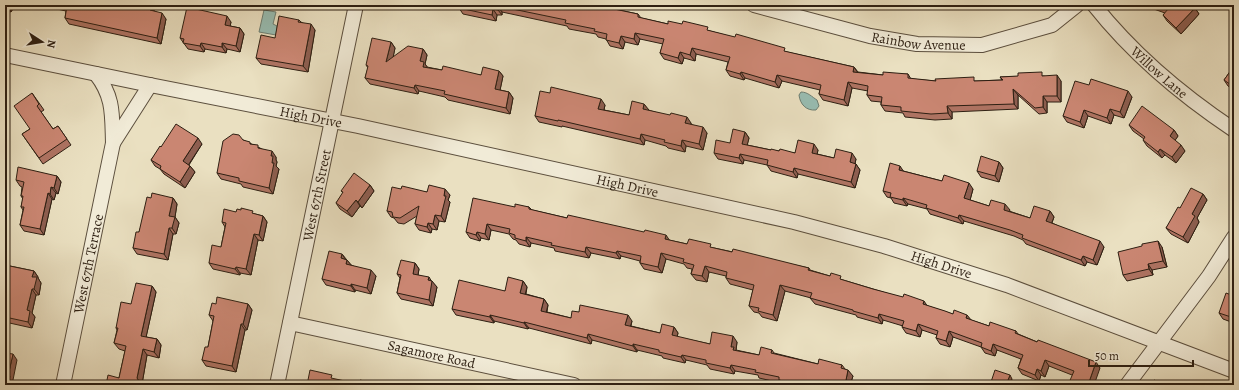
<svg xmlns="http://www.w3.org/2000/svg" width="1239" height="390" viewBox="0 0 1239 390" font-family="Alegreya,serif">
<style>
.water{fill:#98bdb2;stroke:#6d7e72}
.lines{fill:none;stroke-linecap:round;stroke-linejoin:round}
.street-casing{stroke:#5c4f3e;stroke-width:16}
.street{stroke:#f1ebd7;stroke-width:14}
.wall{fill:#ae7362;stroke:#2d1f12}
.shaded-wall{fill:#8d5e50;stroke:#2d1f12}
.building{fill:#ca8672;stroke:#2d1f12}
.labels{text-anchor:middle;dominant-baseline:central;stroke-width:4;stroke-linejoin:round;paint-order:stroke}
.street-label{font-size:14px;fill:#2d1f12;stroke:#f1ebd7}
</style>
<rect width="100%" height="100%" fill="#eae0c1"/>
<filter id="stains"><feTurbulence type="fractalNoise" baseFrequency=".005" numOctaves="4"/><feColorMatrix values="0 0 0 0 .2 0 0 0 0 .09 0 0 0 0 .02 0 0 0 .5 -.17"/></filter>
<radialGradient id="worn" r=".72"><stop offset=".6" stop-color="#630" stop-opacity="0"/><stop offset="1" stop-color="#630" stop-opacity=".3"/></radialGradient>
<path class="water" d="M264 10 276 12 273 24 277 26 276 35 259 32Z
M801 92C808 92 812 97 817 100L819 106 816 110C806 111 800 104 799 95Z"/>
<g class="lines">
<g class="street-casing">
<g id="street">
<path id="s1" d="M754 5 870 36 917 44 982 45 1052 25 1077 5"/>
<path id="s2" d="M1094 5C1132 53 1183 96 1234 130"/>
<path id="s3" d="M5 55 150 85 358 126 794 222 884 246 1007 285 1234 371"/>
<path d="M113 143 150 85"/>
<path id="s4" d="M290 323 574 385"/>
<path id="s5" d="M63 385 113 143C112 115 114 97 96 74"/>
<path id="s6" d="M277 385 356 5"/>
<path d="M1127 385 1209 276 1234 237"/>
</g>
</g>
<use href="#street" class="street"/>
</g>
<path class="wall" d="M5 5H15L11 12 5 10Z
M39 5H145L166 19 161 44 69 24 65 18 66 11Z
M459 5H595L638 14 641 18 668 24 710 31 787 52 854 67 858 72 883 75 908 74 911 79 936 81H977L1002 80 1000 77 1044 76 1061 81V102H1047V113L1039 114 1018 95V109L952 112V119L935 120 905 117 903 113 885 111 881 105V102L871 101 867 95 868 91 852 88 848 106 823 100 819 94 820 90 782 81 779 88 745 78 744 80 730 76 726 70 728 62 696 54 695 61 684 58 682 64 664 59 660 53 663 44 640 39 638 45 625 42 623 49 610 46 606 39 598 37 596 34 569 29 567 26 502 12V15H497L496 21 463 14 459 8Z
M978 5H1004V9L980 8Z
M1149 5H1191L1195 8 1199 14 1181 34 1167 21 1163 15 1165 13 1151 8Z
M299 20 301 22 315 30 308 72 261 64 256 58 275 38Z
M231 22 230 26 240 28 244 34 240 52 227 49 226 53 205 49 204 52 188 49 180 38Z
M391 42 395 48 393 57 423 49 427 55 425 64 427 67 442 70 481 75 499 71 503 76 500 90 509 92 513 98 510 114 448 100 445 97 419 91 418 94 370 84 365 78 368 68 366 65Z
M1234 66V90L1228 86 1224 80Z
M1089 85 1132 97 1124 118 1114 115 1111 124 1088 116 1084 128 1067 122 1063 116Z
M32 93 44 110 41 112 53 129 58 126 71 145 43 164 22 134 30 129Z
M550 93 605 105 604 110 629 115 644 104 648 110 691 123V124L707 133 703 150 686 146 685 152 668 148 666 146 645 140 644 145 562 126V127L539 122 535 116Z
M5 108 8 112 5 114Z
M1129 125 1174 130 1178 136 1175 140 1185 151 1176 163 1165 155 1162 158 1147 146 1143 140 1144 139 1133 131Z
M745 132 749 138 747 145 771 150 795 153 818 150 817 154 834 158 856 159 855 163 860 170 855 188 798 174 797 178 771 171 767 165 744 160 743 164 718 159 714 153 730 143Z
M243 140 260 148 276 157V160L277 162 276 166 279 169 273 194 243 187 241 184 221 179 217 173Z
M202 144 189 165 195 172 185 188 164 174 160 169 155 166 151 160 161 147Z
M999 162 1003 168 999 182 981 177 977 171Z
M903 171 973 189 970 200 989 206 1010 210 1009 211 1030 218 1050 211 1054 217 1052 223 1104 247 1097 265 1087 262 1085 266 1026 244 1023 240 1014 236 964 221 963 224 930 214 927 209 908 204 907 206 894 203 891 198 887 197 883 191Z
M57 176 61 182 58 194 56 193 54 200 52 199 44 235 24 231 20 225 23 210 21 207 23 199 21 196 22 187 20 186 16 180Z
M370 185 374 191 362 208 360 206 352 217 340 209 336 203 343 193 341 191Z
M401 189 450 195 448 200 450 202 445 222 439 221 437 230 432 229 431 233 419 230 415 224 417 216 404 224 398 223 394 218 391 217 387 211Z
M1203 194 1207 200 1197 218 1199 222 1188 243 1171 234 1166 228 1180 208Z
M151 198H173L177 204 175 217 179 223 176 234H173L168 260 137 254 133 248 139 232Z
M515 207H529L532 210 567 218 687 244 714 248 809 268 810 270 843 280 873 289 928 306 989 326 1016 331 1018 334 1100 368 1072 375 1049 366 1045 377 1041 375 1039 381 1022 374 1018 368 1021 359 997 350 995 356 985 353 981 347 953 337 950 347 940 344 936 338 937 335 922 330 920 337 906 333 902 327 903 326 883 320 882 324 857 317 856 315 815 304 810 298H811L785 291 777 321 762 317 759 313 754 312 749 306 753 290 730 284 726 278V276L709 272 707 282 696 280 691 274 692 269 687 268 684 264 666 259 662 273 644 269 640 263V261L621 256 620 259 591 253 589 258 555 251 554 248 531 243 530 247 519 244 516 240 513 239 509 234 491 230 489 240 481 238 480 241 470 238 466 232Z
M236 212 255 214 263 216 267 222 263 241 258 240 251 275 240 273V275L213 269 209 263 221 247 225 227 222 222Z
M1162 247 1167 267 1152 270 1153 275 1127 281 1123 275Z
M342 254 351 265 376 276 371 294 355 290V292L326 285 322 279Z
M415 263 419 269 418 275 431 281 437 287 433 306 401 299 397 293 400 278 397 274Z
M5 265 34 271 38 277V278L41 283 39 295H36L32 313 35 317 32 328 5 322Z
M523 281 527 287 526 294 544 299 548 305 547 312 571 318 579 312 632 321 631 326 660 333 674 327 678 333 677 337 710 344 737 342 736 350 759 355 772 350 774 353 818 364 842 365 845 369 853 376 850 385H782L781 383 759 378 758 375 735 371 734 374 710 369 707 365 686 360 685 363 663 358 662 356 637 350V352L592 340 591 344 529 328 528 329 494 321V323L456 315 452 309 505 291Z
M152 286 156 292 146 337 157 339 161 345 159 358 147 355 142 384V385H106L119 378 125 351 119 349 114 343 117 330 116 328 131 304Z
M1234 296V323L1223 319 1219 313Z
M216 304H248L252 310 247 330H245L236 372 206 366 202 360 208 347 213 321 209 315Z
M1012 379 1009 385H993L991 382Z"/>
<path class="shaded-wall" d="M8 5H15L11 12 7 6Z
M1001 5H1004V9Z
M151 6 155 12 150 10Z
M498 6 502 12V15L498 10Z
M1195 8 1199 14 1181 34 1176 28Z
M493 9 497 15 496 21 492 15Z
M162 13 166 19 161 44 157 38Z
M227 16 231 22 229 31 225 25Z
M311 24 315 30 308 72 303 66Z
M240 28 244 34 240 52 236 46Z
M635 33 640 39 638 45 634 39Z
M621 36 625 42 623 49 619 43Z
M391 42 395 48 391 68 386 62Z
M201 43 205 49 204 52 200 46Z
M222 43 227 49 226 53 222 47Z
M692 48 696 54 695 61 690 55Z
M423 49 427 55 425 64 428 68 427 73 420 61Z
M680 52 684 58 682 64 678 58Z
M854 67 858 73 853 72Z
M499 71 503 76 499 95 495 89Z
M741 72 745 78 744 80 740 74Z
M777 75 782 81 779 88 775 82Z
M1057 75 1061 81V102L1057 96Z
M848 82 852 88 848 106 844 100Z
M415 85 419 91 418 94 414 88Z
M1013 89 1018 95V109L1014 104Z
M1128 91 1132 97 1124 118 1120 112Z
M509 92 513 98 510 114 506 108Z
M1043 96 1047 102V113L1043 107Z
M601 99 605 105 603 114 598 109Z
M644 104 649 110 647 115 643 109Z
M947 106 952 112V119L948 113Z
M1110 109 1114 115 1111 124 1107 118Z
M1084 110 1088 116 1084 128 1080 122Z
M687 117 691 123 690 129 685 123Z
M703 127 707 133 703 150 699 144Z
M1174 130 1178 136 1174 142 1170 136Z
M745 132 749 138 746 150 742 144Z
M641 134 645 140 644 145 640 139Z
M198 138 202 144 187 167 183 161Z
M682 140 686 146 685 152 681 146Z
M814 144 818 150 816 159 812 153Z
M1181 145 1185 151 1176 163 1172 157Z
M1160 149 1165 155 1162 158 1158 152Z
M272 151 276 157V160L277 162 276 166 279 169 273 194 269 188 272 163 271 156Z
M852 153 856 159 854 168 850 162Z
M740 154 744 160 743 164 739 158Z
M999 162 1003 168 999 182 995 176Z
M856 164 860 170 855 188 851 182Z
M190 166 195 172 185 188 180 182Z
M900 166 904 172 899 170Z
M794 168 798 174 797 178 793 172Z
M57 176 61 182 58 194 54 188Z
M969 183 973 189 969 204 964 198Z
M370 185 374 191 362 208 358 202Z
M51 187 56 193 54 200 50 194Z
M445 189 450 195 448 200 450 202 445 222 441 216 444 196Z
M48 193 52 199 44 235 40 229Z
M1203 194 1207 200 1197 218 1199 222 1188 243 1183 237 1192 214Z
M173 198 177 204 175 217 179 223 176 234 172 228 169 216Z
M903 198 908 204 907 206 903 200Z
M356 200 360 206 352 217 347 211Z
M1005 204 1010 210 1008 215 1004 210Z
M1050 211 1054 217 1050 227 1046 221Z
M435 215 439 221 437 230 433 224Z
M959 215 964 221 963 224 958 218Z
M263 216 267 222 263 241 259 235Z
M428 223 432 229 431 233 427 227Z
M487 224 491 230 489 240 485 234Z
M169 228 173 234 168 260 164 254Z
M477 232 481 238 480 241 476 235Z
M254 234 258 240 251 275 246 269Z
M666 235 670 241 665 239Z
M526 237 531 243 530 247 526 241Z
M1100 241 1104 247 1097 265 1093 260Z
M1158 241 1162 247 1167 267 1163 261Z
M586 247 591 253 589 258 585 252Z
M617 251 621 256 620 259 616 253Z
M661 253 666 259 662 273 658 267Z
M342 254 346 260 341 258Z
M1083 256 1087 262 1085 266 1081 260Z
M347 260 352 266 346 264Z
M415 263 419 269 417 280 413 274Z
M1148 264 1152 270 1153 275 1149 269Z
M705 266 709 272 707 282 702 276Z
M236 267 240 273V275L235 269Z
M371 270 376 276 371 294 367 288Z
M34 271 38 277V278L41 283 39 295 34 289 32 277Z
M429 277 432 282V281L437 287 433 306 429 300 428 280Z
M523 281 527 287 524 299 520 293Z
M351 284 355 290V292L351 286Z
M780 285 785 291 777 321 773 315Z
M152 286 156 292 145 342 141 336Z
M32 289 36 295 32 313 35 317 32 328 28 322 27 310Z
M544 299 548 305 545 317 541 311Z
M924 301 928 307 923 304Z
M248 304 252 310 247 330 243 324Z
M879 314 883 320 882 324 878 318Z
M490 315 494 321V323L490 317Z
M628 315 632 321 629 331 625 325Z
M967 315 972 321 966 318Z
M524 322 529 328 528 329 524 323Z
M241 324 245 330 236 372 232 366Z
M918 324 922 330 920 337 916 331Z
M674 327 678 333 676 341 672 335Z
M949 331 953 337 950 347 946 341Z
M588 334 592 340 591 344 587 338Z
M733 336 737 342 736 350 737 356 731 347Z
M157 339 161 345 159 358 154 352Z
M633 344 637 350V352L633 346Z
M993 344 997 350 995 356 991 351Z
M143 349 147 355 142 384V385H141L137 378Z
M13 354 17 360 13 380 14 382 13 385H8V376Z
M682 355 686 360 685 363 681 357Z
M1045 360 1049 366 1045 377 1041 371Z
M1096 362 1100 368 1094 385H1088Z
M731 365 735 371 734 374 730 368Z
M1037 369 1041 375 1039 381 1035 375Z
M848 370 853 376 850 385H845Z
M1010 375 1012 379 1009 385H1006Z
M793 381 796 385H794L793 383Z"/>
<path class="building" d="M63 5H144L151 6 150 10 162 13 157 38 65 18 67 6Z
M459 5H595L638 14V17L668 24V21L682 24 683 21 708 27 707 30 735 37 736 34 785 48 784 51 854 67 853 72 883 75V72L908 74V78L936 81 935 79 974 77V81L1003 80 1000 77 1018 76V73L1042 72V76L1057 75V96H1043V107L1035 108 1013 89 1014 104 947 106 948 113 931 114 901 111V107L881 105 882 97 867 95 868 86 848 82 844 100 819 94 821 85 777 75 775 82 741 72 740 74 726 70 730 57 692 48 690 55 680 52 678 58 660 53 664 39 635 33 634 39 621 36 619 43 606 40 607 34 594 31 595 29 565 23 566 20 498 6V10L493 9 492 15 459 8Z
M1155 5H1191L1195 8 1176 28 1163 15 1168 9Z
M187 7 227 16 225 25 240 28 236 46 222 43V47L201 43 200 46 183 43 184 39 180 38Z
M279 16 299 20 298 22 311 24 303 66 256 58 261 35 275 38Z
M372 38 391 42 386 62 408 46 423 49 420 61 424 62 423 67 442 70 443 66 481 75 483 67 499 71 495 89 509 92 506 108 444 94 445 91 415 85 414 88 365 78 368 66 366 65Z
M1234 66V87L1224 80Z
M1091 79 1128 91 1120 112 1110 109 1107 118 1084 110 1080 122 1063 116 1075 81 1089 85Z
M551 87 601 99 598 109 629 115 632 101 644 104 643 109 670 115 671 113 687 117 685 123 703 127 699 144 682 140 681 146 664 142 665 140 641 134 640 139 558 120V121L535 116 540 91 550 93Z
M32 93 39 104 37 106 53 129 58 126 67 139 39 158 22 134 30 129 14 106Z
M1142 106 1174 130 1170 136 1181 145 1172 157 1160 149 1158 152 1143 140 1145 137 1129 125Z
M176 124 198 138 183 161 190 166 180 182 160 169 161 166 151 160 160 146 161 147Z
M733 129 745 132 742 144 771 150V149L779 151 780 149 795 153 798 140 814 144 812 153 834 158 836 149 852 153 850 162 856 164 851 182 794 168 793 172 767 165 768 160 740 154 739 158 714 153 716 140 730 143Z
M233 134 239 135 243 140 250 142V144L258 145V148L272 151 271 156H273L272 163H274L269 188 239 181V178L217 173 223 141Z
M981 156 999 162 995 176 977 171Z
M890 163 900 166 899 170 942 181 944 175 969 183 964 198 989 206 991 200 1005 204 1004 210 1030 218 1034 206 1050 211 1046 221 1100 241 1093 260 1083 256 1081 260 1022 238 1023 235 1010 230 959 215 958 218 926 208 927 205 903 198V200L890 197 891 193 883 191Z
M18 167 57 176 54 188 51 187 50 194 48 193 40 229 20 225 24 207H21L23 196H21L24 182 16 180Z
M354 173 370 185 358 202 356 200 347 211 336 203 343 192 341 191Z
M429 185 445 189 444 196H446L441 216 435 215 433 224 428 223 427 227 415 224 419 206 400 218 393 217 392 212 387 211 392 187 401 189 402 186 427 192Z
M1191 188 1203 194 1192 214 1195 216 1183 237 1166 228 1178 207 1180 208Z
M152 193 173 198 169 216 175 217 172 228H169L164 254 133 248 136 232H139L147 197 151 198Z
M473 198 515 207V204L529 207V209L567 218 568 215 644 232 645 230 666 235 665 239 687 244 689 239 711 244 710 247 732 252 733 249 809 268 808 270 830 276 831 273 841 276 840 279 873 289 903 297 904 294 924 301 923 304 945 311 953 314 954 310 967 315 966 318 989 326 990 322 1016 331 1015 333 1037 342 1038 340 1096 362 1088 385H1068L1074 371 1045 360 1041 371 1037 369 1035 375 1018 368 1023 355 993 344 991 351 981 347 982 343 949 331 946 341 936 338 938 331 918 324 916 331 902 327 904 321 879 314 878 318 853 311V310L810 298 812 293 780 285 773 315 758 311 759 308 749 306 754 285 726 278 727 272 705 266 702 276 691 274 694 265 683 262 684 259 661 253 658 267 640 263 641 256 617 251 616 253 586 247 585 252 551 245 552 243 526 237V241L515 238V235L509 233 510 229 487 224 485 234 477 232 476 235 466 232Z
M241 208 253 211 252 213 263 216 259 235 254 234 246 269 236 267 235 269 209 263 212 245 221 247 226 223 222 222 224 209 236 212 237 209 241 210Z
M1158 241 1163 261 1148 264 1149 269 1123 275 1118 252 1142 246V244Z
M329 251 342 254 341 258 347 260 346 264 371 270 367 288 351 284V286L322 279Z
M401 260 415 263 413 274 429 277 428 280 432 281 429 300 397 293 401 275 397 274Z
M5 265 34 271 32 277H37L34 289H32L27 310 30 311 28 322 5 317Z
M508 277 523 281 520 293 544 299 541 311 571 318 572 311 579 312 580 305 628 315 625 325 660 333 662 324 674 327 672 335 710 344 712 332 733 336 731 347H734L733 350 759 355 761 347 772 350 771 353 818 364 819 359 842 365 841 368 848 370 845 385H809L793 381V383L779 380V377L755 372 756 370 731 365 730 368 706 363V360L682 355 681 357 659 352V350L633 344V346L588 334 587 338 524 322V323L490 315V317L452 309 459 280 505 291Z
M136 283 152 286 141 336 157 339 154 352 143 349 137 378 141 385H106L108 375 119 378 126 346 114 343 118 328H116L121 302 131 304Z
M1226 293 1234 296V318L1219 313Z
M217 297 248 304 243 324H241L232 366 202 360 205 347H208L214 316 209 315 212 303 216 304Z
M5 353 13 354 8 376H10L8 385H5Z
M310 370 332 375 331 378 359 384 360 380 382 385H307Z
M995 370 1010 375 1006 385H998L991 382Z
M1154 380 1168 385H1152Z"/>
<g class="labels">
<g class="street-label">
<text stroke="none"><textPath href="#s1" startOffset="169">Rainbow Avenue</textPath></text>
<text stroke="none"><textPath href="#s2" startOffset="94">Willow Lane</textPath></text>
<text stroke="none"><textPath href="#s3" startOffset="312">High Drive</textPath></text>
<text stroke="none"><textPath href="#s3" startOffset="636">High Drive</textPath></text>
<text stroke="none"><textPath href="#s6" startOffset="194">West 67th Street</textPath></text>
<text stroke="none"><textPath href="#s5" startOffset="124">West 67th Terrace</textPath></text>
<text stroke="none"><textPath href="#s3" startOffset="960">High Drive</textPath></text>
<text stroke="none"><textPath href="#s4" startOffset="145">Sagamore Road</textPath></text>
</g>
</g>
<rect width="1239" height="390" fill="none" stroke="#eae0c1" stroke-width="20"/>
<rect x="6" y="6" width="1227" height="378" fill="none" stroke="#2d1f12" stroke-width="2"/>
<rect x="10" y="10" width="1219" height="370" fill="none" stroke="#2d1f12"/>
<g transform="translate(42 42) rotate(102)" stroke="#f1ebd7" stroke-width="3" paint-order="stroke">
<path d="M0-3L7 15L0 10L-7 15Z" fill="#2d1f12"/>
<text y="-6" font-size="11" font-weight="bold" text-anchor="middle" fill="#2d1f12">N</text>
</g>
<path d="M1089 360v6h104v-6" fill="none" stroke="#2d1f12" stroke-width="2"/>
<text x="1095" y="360" font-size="12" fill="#2d1f12" stroke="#f1ebd7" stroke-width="3" paint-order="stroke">50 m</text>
<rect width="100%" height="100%" filter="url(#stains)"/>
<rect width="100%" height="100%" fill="url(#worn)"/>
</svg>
